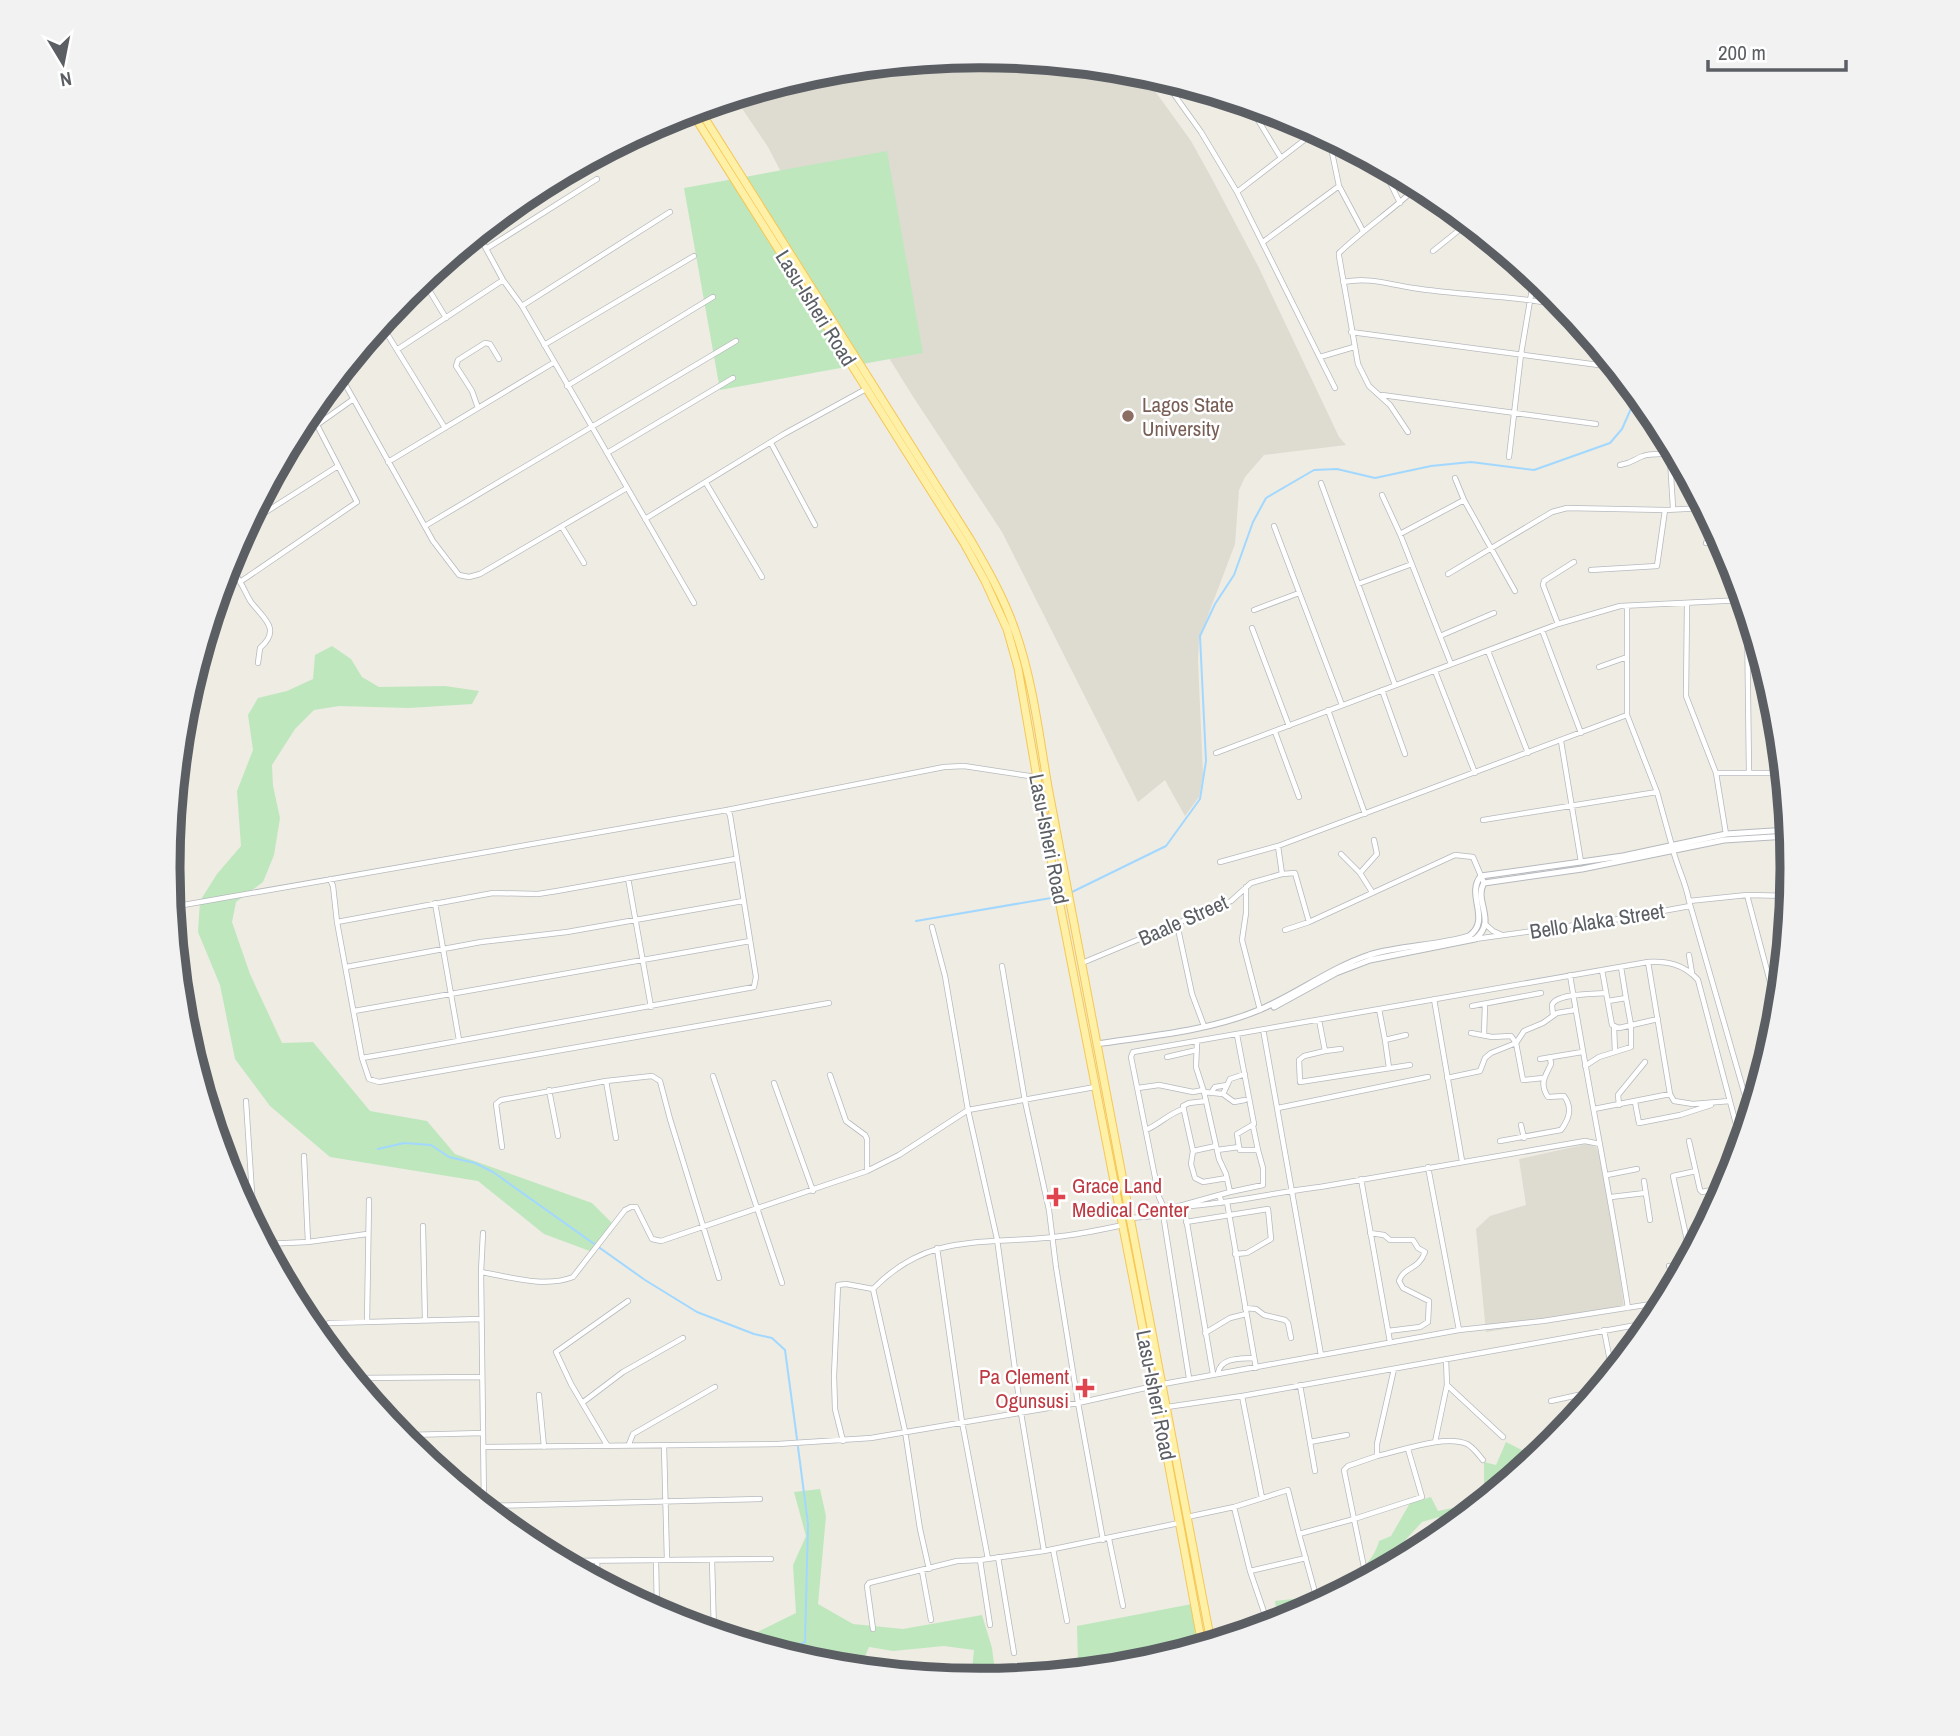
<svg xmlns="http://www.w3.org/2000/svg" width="1960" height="1736" viewBox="0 0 1960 1736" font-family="'Archivo Narrow',sans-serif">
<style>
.education{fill:#dedbd1}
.green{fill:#bfe7be}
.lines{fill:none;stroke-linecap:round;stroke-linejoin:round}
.stream{stroke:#a2d8ff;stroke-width:2}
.minor-casing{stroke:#b6b9be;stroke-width:6}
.tertiary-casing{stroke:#b6b9be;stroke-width:7}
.primary-casing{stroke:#f6c754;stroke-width:9}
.minor{stroke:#fff;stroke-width:4.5}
.tertiary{stroke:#fff;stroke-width:5}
.primary{stroke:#fff0a7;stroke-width:7}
.education-dot{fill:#8d6e63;stroke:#fff;stroke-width:2.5}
.health-dot{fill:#e0444e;stroke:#fff;stroke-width:2.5}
.labels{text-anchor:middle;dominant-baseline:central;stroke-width:5;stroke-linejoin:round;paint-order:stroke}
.street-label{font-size:21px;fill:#5b5f64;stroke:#fff}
.education-label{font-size:21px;fill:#785e54;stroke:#fff;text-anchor:start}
.health-label{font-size:21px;fill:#be3a42;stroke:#fff;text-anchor:start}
.rim{fill:none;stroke:#5b5f64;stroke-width:9}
</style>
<rect width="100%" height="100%" fill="#eeece3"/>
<path class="education" d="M980 56 1142 73 1191 141 1211 177 1259 268 1339 437 1346 445 1264 455 1245 477 1239 490 1235 544 1199 639 1198 661 1203 775 1199 797 1185 816 1165 780 1138 802 1002 532 912 395 820 247 768 147 735 98 822 72Z
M1587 1144 1596 1147 1600 1156 1614 1232 1624 1307 1618 1311 1486 1332 1476 1229 1490 1216 1526 1205 1519 1159Z"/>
<path class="green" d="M887 151 923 353 720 390 684 188Z
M332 646 351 659 362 677 379 687 445 686 479 691 472 704 409 708 339 706 314 710 295 729 272 765 273 786 280 818 274 855 263 882 236 902 232 922 250 974 282 1043 313 1042 370 1111 427 1121 455 1154 592 1203 613 1224 595 1253 544 1234 478 1181 330 1157 270 1106 235 1059 220 985 198 932 200 901 217 874 241 846 237 791 253 750 248 715 258 698 287 691 313 679 315 655Z
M1506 1442 1536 1457 1484 1499V1462L1496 1465Z
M820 1489 826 1516 818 1604 853 1624 903 1629 982 1615 992 1648 995 1672 1049 1670 1078 1662 1077 1626 1192 1604 1197 1643 1141 1648 1142 1663 1138 1664 1005 1678 1002 1676 994 1679H971L974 1650 944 1646 893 1651 869 1647 860 1668 821 1664 741 1640 796 1613 793 1565 806 1536 794 1492Z
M1431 1497 1438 1511 1481 1502 1441 1535 1439 1517 1422 1522 1399 1547 1400 1555 1378 1569 1377 1572 1348 1588C1358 1570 1374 1561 1379 1541L1391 1536 1410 1503Z
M1301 1598 1304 1611 1278 1622 1275 1601Z"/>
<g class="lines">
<path class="stream" d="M1072 892 1166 846 1200 799 1206 761 1200 636 1215 604 1234 575 1253 522 1266 498 1314 470 1337 469 1375 478 1431 466 1471 462 1534 470 1610 443 1622 429 1637 395
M916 921 1057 897
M378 1149 404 1143 431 1145 449 1157 475 1163 493 1172 645 1280 697 1312 754 1334 772 1338 785 1350 797 1439
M775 1650 795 1647 805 1642 808 1524 798 1447"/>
<g class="minor-casing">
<path id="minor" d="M1163 79 1201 132 1237 192 1335 388
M1249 105 1281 158
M1329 138 1339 186 1363 231
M1382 166 1400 203
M1237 192 1316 131
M510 209 594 158
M478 234 503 280 522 306 694 603
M1263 242 1339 186
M486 249 597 179
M1433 251 1468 223
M423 280 446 318
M1343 282C1370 277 1387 284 1413 288 1464 296 1514 295 1564 306
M522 306 670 212
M381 324 445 428
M1351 332 1606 366
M544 345 694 256
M362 347 386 332
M398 349 503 280
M1320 357 1354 347
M340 375 433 541 459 575 469 577 480 574 627 488
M567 386 713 297
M1382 395 1596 424
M478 408 472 391 456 366 458 360 485 343 490 344 499 359
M1408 432 1390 405 1369 386 1358 364 1339 256V253C1364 229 1393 210 1418 186
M771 443 815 525
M1669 443 1673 508
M290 444 352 400
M607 453 733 378
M1509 457 1521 354 1534 277
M388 462 553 363
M1620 465C1633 463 1634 459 1643 456 1651 453 1661 454 1669 454
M1455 478 1464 500
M706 483 762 577
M1321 483 1395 685
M1382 495 1400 534 1451 664
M645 519 784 434 866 389
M247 524 338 466
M425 526 736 341
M1274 526 1342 705
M562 527 584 563
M1400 534 1464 500 1515 591
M1706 543H1722
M229 561 240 582 357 502 317 425
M1591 570 1657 566 1665 510
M1448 574 1552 512 1567 508 1665 510 1704 508
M240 582C244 588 247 596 251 602 263 618 282 629 260 648L258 663
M1358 584 1412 564
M1734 600V571
M1687 604 1686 696 1716 773 1726 834
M1627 606V715L1657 792 1672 846
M1254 610 1299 593
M1747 612 1749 773
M1558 624 1543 585 1544 581 1574 562
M1252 628 1289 726
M1542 630 1581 733
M1440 636 1494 613
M1488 651 1528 753
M1599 667 1627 657
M1435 671 1475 773
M1382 690 1405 754
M1328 710 1365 814
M1275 732 1299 797
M1561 741 1581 862
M1216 753 1558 624 1620 606 1743 600
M1716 773H1783
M1483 820 1657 792
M1278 846 1282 874
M1673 850C1678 869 1686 883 1689 901L1750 1113
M1341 854 1360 873
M1220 862 1278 846 1627 715
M628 878 651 1007
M330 879 333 886 337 922 362 1058 397 1052 754 987 756 977 730 815 727 810
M1246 887V913L1242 940 1260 1010
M1372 892 1360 873 1377 854 1374 840
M1747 895 1788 896
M1689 901 1747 895 1778 1012
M435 903 459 1040
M172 907 727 810 944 767 964 766 1036 777
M337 922 493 893 538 894 557 891 735 859
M1177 924 1192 994 1204 1026
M1485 924 1493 931 1502 935
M932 927 945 976 968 1110 997 1239 1021 1413 1044 1551
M1285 930 1309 922 1455 855 1473 857 1484 883
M1475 939 1619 919 1690 906
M1689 955 1692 973
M1648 962 1670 1094
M1082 963 1231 901 1251 883 1282 874 1295 873 1309 922
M1002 966 1025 1101 1049 1210 1056 1267 1078 1403 1103 1540
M346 967 481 942 567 932 743 901
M1602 970 1612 1025 1619 1028 1658 1019
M1570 975C1588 1087 1611 1196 1628 1308
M1434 999 1462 1161
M1608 1001 1626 998 1621 967
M1472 1006 1541 993
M1379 1009 1385 1040 1406 1035
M354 1011 750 941
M1553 1016C1553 1015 1552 1006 1552 1005 1556 993 1596 994 1606 993
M1319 1020 1325 1051 1341 1049
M1614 1027 1615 1052
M1263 1029 1321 1355
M1471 1033 1492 1037 1511 1036 1516 1043 1523 1080 1543 1078
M1484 1035 1485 1004
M1385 1040 1389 1068
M1197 1042 1196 1067 1204 1092 1219 1159 1226 1174 1230 1192 1219 1195 1222 1203
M1325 1051 1304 1056 1299 1060 1300 1082 1410 1065
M1167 1057 1197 1050
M362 1058 369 1079 379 1082 829 1003
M1540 1059 1582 1052
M1585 1066 1599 1057 1631 1047V1025L1626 998
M830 1075 846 1121 865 1135 867 1139V1171
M713 1076 782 1283
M1447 1078 1480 1071 1485 1058 1491 1053 1516 1043 1524 1031 1543 1023 1557 1013 1575 1010
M606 1081 616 1138
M774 1083 813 1191
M1138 1088 1159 1085 1193 1092 1203 1090
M549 1090 558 1136
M1204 1092 1223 1094 1230 1079 1245 1074
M1211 1093 1215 1087 1227 1085
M1223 1094 1234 1102 1245 1100
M246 1101 254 1224
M1206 1101 1189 1103 1183 1106 1193 1151 1191 1164 1195 1178 1203 1182 1227 1178
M1635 1102 1639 1123 1680 1115 1711 1105
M1619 1105 1618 1095 1645 1062
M1278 1108 1428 1077
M1594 1109 1670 1094 1674 1101 1693 1104 1730 1101
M1521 1125 1524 1138
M1253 1126 1258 1150
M1146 1130C1160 1124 1168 1114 1183 1109
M1500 1141 1561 1130C1569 1119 1573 1108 1564 1096L1548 1097C1539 1083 1545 1077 1551 1064L1550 1057
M1689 1141 1700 1190 1702 1192 1726 1187
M502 1147 496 1104 501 1100 606 1081 652 1076 660 1081 670 1119 719 1278
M1217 1150 1239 1147 1237 1134 1254 1124 1237 1035
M1193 1151 1216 1146
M304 1156 308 1242
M1428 1167 1459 1330
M1607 1175 1637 1169
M1361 1179 1390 1342
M1644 1181 1650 1220
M1230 1192 1263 1185V1168L1258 1150H1240L1239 1147
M1219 1195 1165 1210 1159 1197 1131 1057 1133 1052 1648 962C1667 961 1684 964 1698 980L1741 1143
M1611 1197 1645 1193
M1227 1202 1256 1368
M1184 1206 1213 1374
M1189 1206C1233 1203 1276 1192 1320 1187L1585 1141 1600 1144
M1163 1214 1189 1378
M1131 1218 1164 1215 1181 1208
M1186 1222 1268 1209 1271 1239 1247 1253 1235 1254
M423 1226 425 1320
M1370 1233 1384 1235 1390 1240H1413L1418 1248 1425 1252C1418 1271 1404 1266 1399 1281L1403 1288 1429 1301 1428 1322 1420 1327 1388 1331
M265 1244 308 1242 367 1234
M937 1248 962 1422 988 1559
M1690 1254 1673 1176 1696 1171
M1669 1266 1684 1265
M481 1272 483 1233
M1245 1308 1256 1309 1264 1315 1285 1320 1288 1323 1291 1338
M367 1322 369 1200
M329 1323 481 1319
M1604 1330 1612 1371
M1205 1333 1230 1318 1246 1314
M1218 1373C1221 1357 1240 1359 1254 1358
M353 1378 482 1377
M1163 1384 1459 1330 1543 1321 1664 1302
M1300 1385 1315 1471
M1447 1385 1503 1437
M539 1395 544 1447
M1242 1396 1262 1498
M1551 1401 1596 1391
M582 1403 623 1372 683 1338
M1167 1407 1242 1396 1653 1322
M407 1435 483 1433
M843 1441 835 1409 834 1376 838 1285 846 1284 873 1289
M1310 1442 1347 1435
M1435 1442 1447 1385 1446 1359
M629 1444 633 1434 715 1387
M607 1445 571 1384 556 1352 628 1301
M664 1446 667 1560
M484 1447 778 1444 871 1438 1078 1403 1154 1386
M1377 1456C1401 1451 1445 1434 1467 1444 1473 1447 1478 1454 1483 1460
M464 1490H484
M760 1499 484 1506 481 1272C510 1277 545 1288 573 1277L625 1210 631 1207H636L652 1239 661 1241 867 1171 899 1155 968 1110 1095 1087
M1234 1507 1250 1571 1264 1612
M1187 1517 1234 1507 1288 1490 1299 1534 1354 1519 1344 1470 1348 1466 1377 1456V1444L1394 1369
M1299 1534 1316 1596
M1109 1539 1123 1606
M1053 1549 1067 1621
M998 1557 1014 1653
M712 1560 714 1632
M980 1560 990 1625
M563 1561 771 1559
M597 1561 598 1580
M656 1561 657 1612
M929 1569 920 1529 905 1431 873 1289C928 1232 983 1245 1054 1237 1077 1235 1100 1230 1123 1225
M922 1571 931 1620
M1250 1571 1306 1558
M1365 1572 1354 1519 1422 1497 1408 1449
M873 1629 867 1586 869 1583 957 1561 980 1560 1044 1551 1179 1523"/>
</g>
<g class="tertiary-casing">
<path id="tertiary" d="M1274 1007 1336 973 1370 960 1475 939C1498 921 1473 901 1484 883L1582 869 1724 840 1789 836
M1097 1044C1150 1036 1209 1031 1259 1010 1297 994 1330 968 1369 955 1402 945 1437 946 1469 936 1492 920 1465 894 1481 876L1623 856 1726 834 1788 830"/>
</g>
<g class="primary-casing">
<path id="primary" d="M699 109 970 539C987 568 1004 598 1015 630 1033 681 1039 735 1048 787L1211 1642
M691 111 964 543 985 581 1007 629 1018 668 1051 859 1154 1386 1202 1645"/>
</g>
<use href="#minor" class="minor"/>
<use href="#tertiary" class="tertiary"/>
<use href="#primary" class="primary"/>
</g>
<circle class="education-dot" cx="1128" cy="416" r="7"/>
<g class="health-dot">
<path d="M1052.5 1186.5h7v7h7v7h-7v7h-7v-7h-7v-7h7z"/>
<path d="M1081.5 1377.5h7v7h7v7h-7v7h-7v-7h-7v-7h7z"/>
</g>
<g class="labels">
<g class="street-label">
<text transform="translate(816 308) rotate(58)">Lasu-Isheri Road</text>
<text transform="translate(1049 839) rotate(79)">Lasu-Isheri Road</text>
<text transform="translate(1183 920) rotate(-24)">Baale Street</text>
<text transform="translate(1597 921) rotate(-9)">Bello Alaka Street</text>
<text transform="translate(1156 1395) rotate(79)">Lasu-Isheri Road</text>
</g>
<g class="education-label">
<text x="1142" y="404">Lagos State<tspan x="1142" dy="24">University</tspan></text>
</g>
<g class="health-label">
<text x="1072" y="1185">Grace Land<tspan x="1072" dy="24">Medical Center</tspan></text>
<text x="1069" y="1376" text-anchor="end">Pa Clement<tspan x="1069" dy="24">Ogunsusi</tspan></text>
</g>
</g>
<path d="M0 0H1960V1736H0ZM180 868a800 800 0 1 1 1600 0a800 800 0 1 1-1600 0Z" fill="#f2f2f3" fill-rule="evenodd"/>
<path class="rim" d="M180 868a800 800 0 1 1 1600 0a800 800 0 1 1-1600 0Z"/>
<g transform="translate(63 63) rotate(170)" stroke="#ffffff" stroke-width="5" paint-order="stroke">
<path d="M0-5L12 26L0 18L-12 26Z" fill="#5b5f64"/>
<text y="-10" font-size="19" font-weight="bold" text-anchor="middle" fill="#5b5f64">N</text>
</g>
<path d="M1708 60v10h138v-10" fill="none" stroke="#5b5f64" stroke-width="3.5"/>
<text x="1718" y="60" font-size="21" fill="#5b5f64" stroke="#ffffff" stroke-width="5" paint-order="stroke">200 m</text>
</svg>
